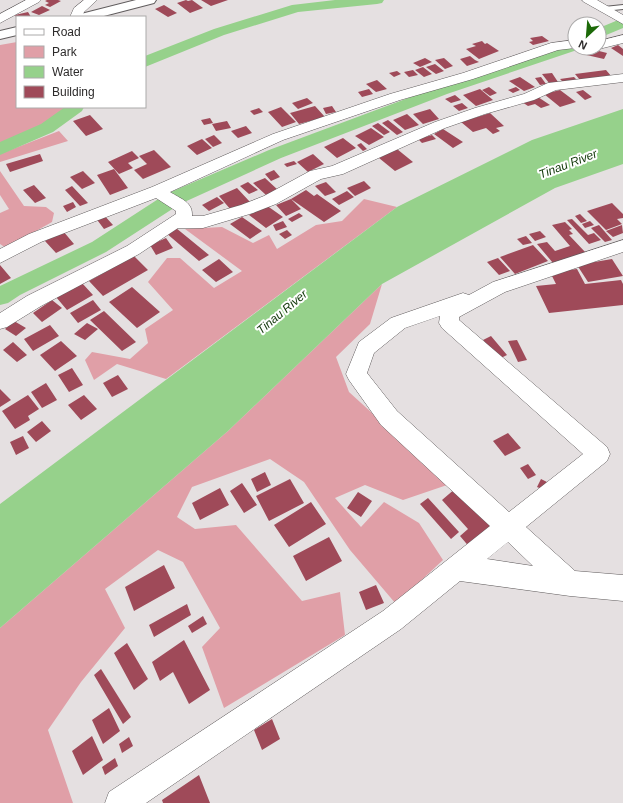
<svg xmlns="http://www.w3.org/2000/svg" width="623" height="803" viewBox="0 0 623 803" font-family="Helvetica,sans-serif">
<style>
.green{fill:#e09fa7}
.water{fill:#96d18b}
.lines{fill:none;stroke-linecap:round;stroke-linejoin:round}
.canal{fill:#96d18b;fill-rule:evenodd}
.building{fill:#9f4a59}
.lane-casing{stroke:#605c5d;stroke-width:2}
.street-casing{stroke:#605c5d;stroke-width:1}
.secondary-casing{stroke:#605c5d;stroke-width:2}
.lane{fill:#fff;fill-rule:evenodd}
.street{fill:#fff;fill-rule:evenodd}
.secondary{fill:#fff;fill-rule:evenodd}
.labels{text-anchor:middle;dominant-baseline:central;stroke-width:4;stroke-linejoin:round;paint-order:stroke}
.water-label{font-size:12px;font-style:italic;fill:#133a0b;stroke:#fff}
</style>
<rect width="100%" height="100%" fill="#e5e0e1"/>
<path class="green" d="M17 42V107H67L45 123 0 145V45Z
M59 131 68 141 0 162V154Z
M0 171 24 206 46 207 54 213 52 222 6 248 0 244V213L9 209 0 195Z
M364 199 397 207 166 379 117 364 94 380 85 360 92 352 130 359 148 343 145 329 173 310 148 282 167 258H180L214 288 242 271 185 229 222 227 253 243 269 235 277 249 316 225 342 221Z
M382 284 370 324 336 357 349 392 450 484 403 500 365 485 335 498 361 527 384 502 419 523 443 560 396 604 350 550 304 482 270 459 192 487 177 517 195 529 236 525 302 601 340 592 345 635 224 708 202 647 220 628 183 562 158 550 105 589 125 628 81 682 48 730 73 803H0V628L228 431Z"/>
<path class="water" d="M623 109V164L555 188 382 284 228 431 0 628V504L397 207 532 140Z"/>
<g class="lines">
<path class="canal" d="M335 0H384L382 3 377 4 298 12 224 35 145 67V56L214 29 292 5Z
M623 18V28L599 38V28Z
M575 41V48H581L580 49 447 94 281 158 180 204 106 252 20 295 8 303 0 305V286L92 242 166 194 269 150 435 88 515 60Z
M65 107H84L82 111 53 132 0 155V142L41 124Z"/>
</g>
<path class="building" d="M47 0H58L61 1 50 7 45 5 49 3 45 1Z
M186 0 188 1 192 0 203 8 190 13 177 3Z
M201 0H228L211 6Z
M164 5 177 13 168 17 155 9Z
M42 6 50 10 39 15 31 12Z
M28 12 31 17H17V19L15 15Z
M542 36 549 41 533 45 529 42 533 41 530 38Z
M482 41 485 44 487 43 499 51 479 59 466 49 476 46 472 44Z
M618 45 623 49V56L611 48Z
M585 48H587L607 53 604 59 582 54Z
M470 56 475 60 479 62 467 66 460 59Z
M425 58 432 62 420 67 413 63Z
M444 58 453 66 445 69 435 60Z
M435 64 444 71 436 74 426 67Z
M423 67 432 74 424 77 415 70Z
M413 70 418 75 409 77 404 72Z
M606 70 612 77 580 80 575 74Z
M397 71 401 74 394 77 389 73Z
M552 73 558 82 549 83 542 74Z
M520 77 535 87 524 91 509 81Z
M541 77 546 84 540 85 535 78Z
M574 77 577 80 563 82 560 79Z
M377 80 387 89 376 92 366 84Z
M489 87 497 93 490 96 482 90Z
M516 87 520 90 513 93 508 90Z
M369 89 373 94 362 97 358 92Z
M480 89 493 100 476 106 463 95Z
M560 90 576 102 560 107 544 94Z
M583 90 592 97 585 100 576 92Z
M455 95 461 100 451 103 445 99Z
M538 97 550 105 541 108 535 104 528 106 522 102Z
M307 98 313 103 298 109 292 103Z
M462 103 468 108 459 111 453 106Z
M315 106 325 117 299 124 290 113Z
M332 106 336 112 326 114 323 108Z
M281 107 296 122 282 127 268 112Z
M259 108 263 112 254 115 250 111Z
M430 109 439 119 423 124 413 114Z
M490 113 504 126 496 128 500 131 493 134 486 128 473 132 461 122Z
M407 114 419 125 405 130 393 120Z
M90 115 103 129 86 136 73 121Z
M210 118 213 123 204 125 201 120Z
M388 120 403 132 397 135 382 123Z
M227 121 231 128 216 131 212 124Z
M378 123 390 132 384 135 372 126Z
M246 126 252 133 238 138 231 131Z
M371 128 384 137 369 145 355 136Z
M443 129 463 142 453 148 434 134Z
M214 135 222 143 213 147 205 139Z
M432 135 436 139 422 143 418 139Z
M343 138 356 148 337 158 324 147Z
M202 139 212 148 197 155 187 146Z
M361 143 367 149 363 151 357 145Z
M397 149 413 162 395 171 379 158Z
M154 150 171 167 143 179 134 170 147 164 139 156Z
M132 151 139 158 128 163 133 168 119 174 108 162Z
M40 154 43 161 10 172 6 164Z
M313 154 324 164 308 172 297 162Z
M294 161 297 164 287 167 284 164Z
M114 169 128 188 110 195 97 175Z
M274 170 280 177 271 181 265 174Z
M83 171 95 183 82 189 70 177Z
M265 178 278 190 266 195 253 183Z
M364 181 371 188 355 196 347 188Z
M248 182 258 190 249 194 240 186Z
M326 182 336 192 325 196 315 186Z
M34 185 46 198 35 203 23 190Z
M72 186 88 203 80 206 65 190Z
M237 188 250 202 231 210 219 196Z
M306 190 314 196 317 194 341 211 324 222 291 199Z
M347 191 354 197 339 205 332 199Z
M217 197 224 203 209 211 202 205Z
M291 199 301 209 286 216 276 205Z
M73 202 76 207 67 212 63 206Z
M612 203 623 214V218L617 219 622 224 606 230 587 211Z
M266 205 283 217 266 228 249 215Z
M299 213 303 216 292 222 288 219Z
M103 214 113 225 104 229 95 217Z
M580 214 587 221 581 223 575 216Z
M242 217 262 231 250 239 230 224Z
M572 219 588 235 594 233 601 240 589 244 567 220Z
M283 221 287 227 276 231 273 225Z
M590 221 594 225 585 228 582 224Z
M565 222 572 229 569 230 573 234 569 235 586 253 553 263 537 244 547 242 555 251 570 246 552 225Z
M599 225 612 240 605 242 591 228Z
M622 225 623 233 613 237 606 231Z
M176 228 209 255 199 261 166 233Z
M287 230 292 235 285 239 279 234Z
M63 231 74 244 56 253 45 241Z
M540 231 546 237 535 241 529 234Z
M526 236 532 243 523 245 517 239Z
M166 238 173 248 156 255 150 245Z
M533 245 548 261 515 274 500 257Z
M134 256 148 270 103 296 89 281Z
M498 258 510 271 499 275 487 262Z
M219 259 233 272 216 282 202 270Z
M612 259 623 276 588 282 577 265Z
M0 265 11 278 0 284Z
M577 269 585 284 621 280 623 284V305L549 313 536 286 556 284 550 272Z
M82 283 93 295 67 310 56 297Z
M132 287 160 312 137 328 109 302Z
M52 300 62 308 42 322 33 313Z
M93 300 101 310 78 323 70 313Z
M104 311 136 342 122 351 90 320Z
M14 321 26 328 16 336 5 329Z
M87 323 98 329 85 340 74 334Z
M50 325 59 336 33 351 24 339Z
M491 336 507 355 499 359 483 340Z
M517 340 527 360 518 362 508 341Z
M61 341 77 356 55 371 40 355Z
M13 342 27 355 17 362 3 350Z
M72 368 83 385 69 392 58 375Z
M118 375 128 389 112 397 103 383Z
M46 383 57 400 42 408 31 392Z
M0 389 11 400 0 407Z
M28 395 39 409 28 416 30 420 15 429 2 411Z
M84 395 97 409 81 420 68 405Z
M42 421 51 431 36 442 27 432Z
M508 433 521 448 505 456 493 441Z
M23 436 29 448 16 455 10 442Z
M528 464 536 475 528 479 520 468Z
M265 472 271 485 257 492 251 479Z
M290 479 304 503 269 521 256 496Z
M541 479 547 482 544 490 537 487Z
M242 483 257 505 244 513 230 491Z
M220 488 229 505 200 520 192 503Z
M456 488 495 530 471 549 460 536 468 529 442 500Z
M358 492 372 501 361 517 347 508Z
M428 498 459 532 451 539 420 504Z
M311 502 326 524 289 547 274 525Z
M329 537 342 561 306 581 293 556Z
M164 565 175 588 134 611 125 587Z
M376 585 384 603 366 610 359 592Z
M187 604 191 615 154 637 149 625Z
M203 616 207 624 192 633 188 626Z
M184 640 210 690 189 704 173 672 160 681 152 662Z
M127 643 148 679 134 690 114 653Z
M101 669 131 717 123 724 94 675Z
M109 708 120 731 103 744 92 720Z
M272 719 280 739 262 750 254 730Z
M92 736 103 760 83 775 72 751Z
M129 737 133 746 122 753 119 744Z
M115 758 118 766 105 775 102 767Z
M199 775 210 803H163L162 800Z"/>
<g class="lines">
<g class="lane-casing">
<path id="lane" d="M623 5V9L604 11 601 9 604 7Z"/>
</g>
<g class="street-casing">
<path id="street" d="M26 0H41L39 2 0 23V14Z
M84 0H97L84 12 82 17H70L74 8Z
M582 0H597L623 15V24L584 2Z
M623 35V43L599 49 596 48H599V41Z
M575 40V48L558 50 473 79 400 100 283 140 170 192C181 199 193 202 192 216H203L241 205 264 196 310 171 332 166 435 122 475 108 524 94 548 83 623 74V82L556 90 534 100 485 114 445 128 343 174 321 179 276 204 253 213 203 228H178L139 254 41 306 7 327 0 329V313L27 296 127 246 176 214V211L156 198 41 242 0 263V249L29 234 152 187 273 134 390 94 463 73 551 43Z
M623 240V252L505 292 459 317V320L607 447 610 454 607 461 526 527 575 571 623 575V601L570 596 460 581 401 629 146 803H105L109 792 383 611 490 526 381 425 349 380 346 374 359 342 391 318 463 293 469 295 493 282ZM440 316 439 323 442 328 583 454 509 512 397 411 367 373 374 353 405 328ZM508 542 533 566 487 559Z"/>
</g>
<g class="secondary-casing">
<path id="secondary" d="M136 0H156L154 3 100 17H79L81 14Z
M17 27V35L0 39V31Z"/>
</g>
<use href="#lane" class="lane"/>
<use href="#street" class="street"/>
<use href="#secondary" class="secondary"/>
</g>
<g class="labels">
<g class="water-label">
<text transform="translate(568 164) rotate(-21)">Tinau River</text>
<text transform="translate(282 312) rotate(-40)">Tinau River</text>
</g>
</g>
<rect x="16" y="16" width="130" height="92" fill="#ffffff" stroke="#abaaaa"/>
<rect x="24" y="29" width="20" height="6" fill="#ffffff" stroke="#abaaaa"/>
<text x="52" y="36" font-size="12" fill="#2d2b2b">Road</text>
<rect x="24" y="46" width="20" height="12" fill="#e09fa7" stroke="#abaaaa"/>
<text x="52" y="56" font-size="12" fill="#2d2b2b">Park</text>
<rect x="24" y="66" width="20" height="12" fill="#96d18b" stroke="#abaaaa"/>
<text x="52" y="76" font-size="12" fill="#2d2b2b">Water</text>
<rect x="24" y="86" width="20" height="12" fill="#9f4a59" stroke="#abaaaa"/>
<text x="52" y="96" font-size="12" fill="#2d2b2b">Building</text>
<g transform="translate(587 36) rotate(206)"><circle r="19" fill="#ffffff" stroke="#abaaaa"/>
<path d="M0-3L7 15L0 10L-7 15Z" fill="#1c6908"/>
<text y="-6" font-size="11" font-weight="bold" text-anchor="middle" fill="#2d2b2b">N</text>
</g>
</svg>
